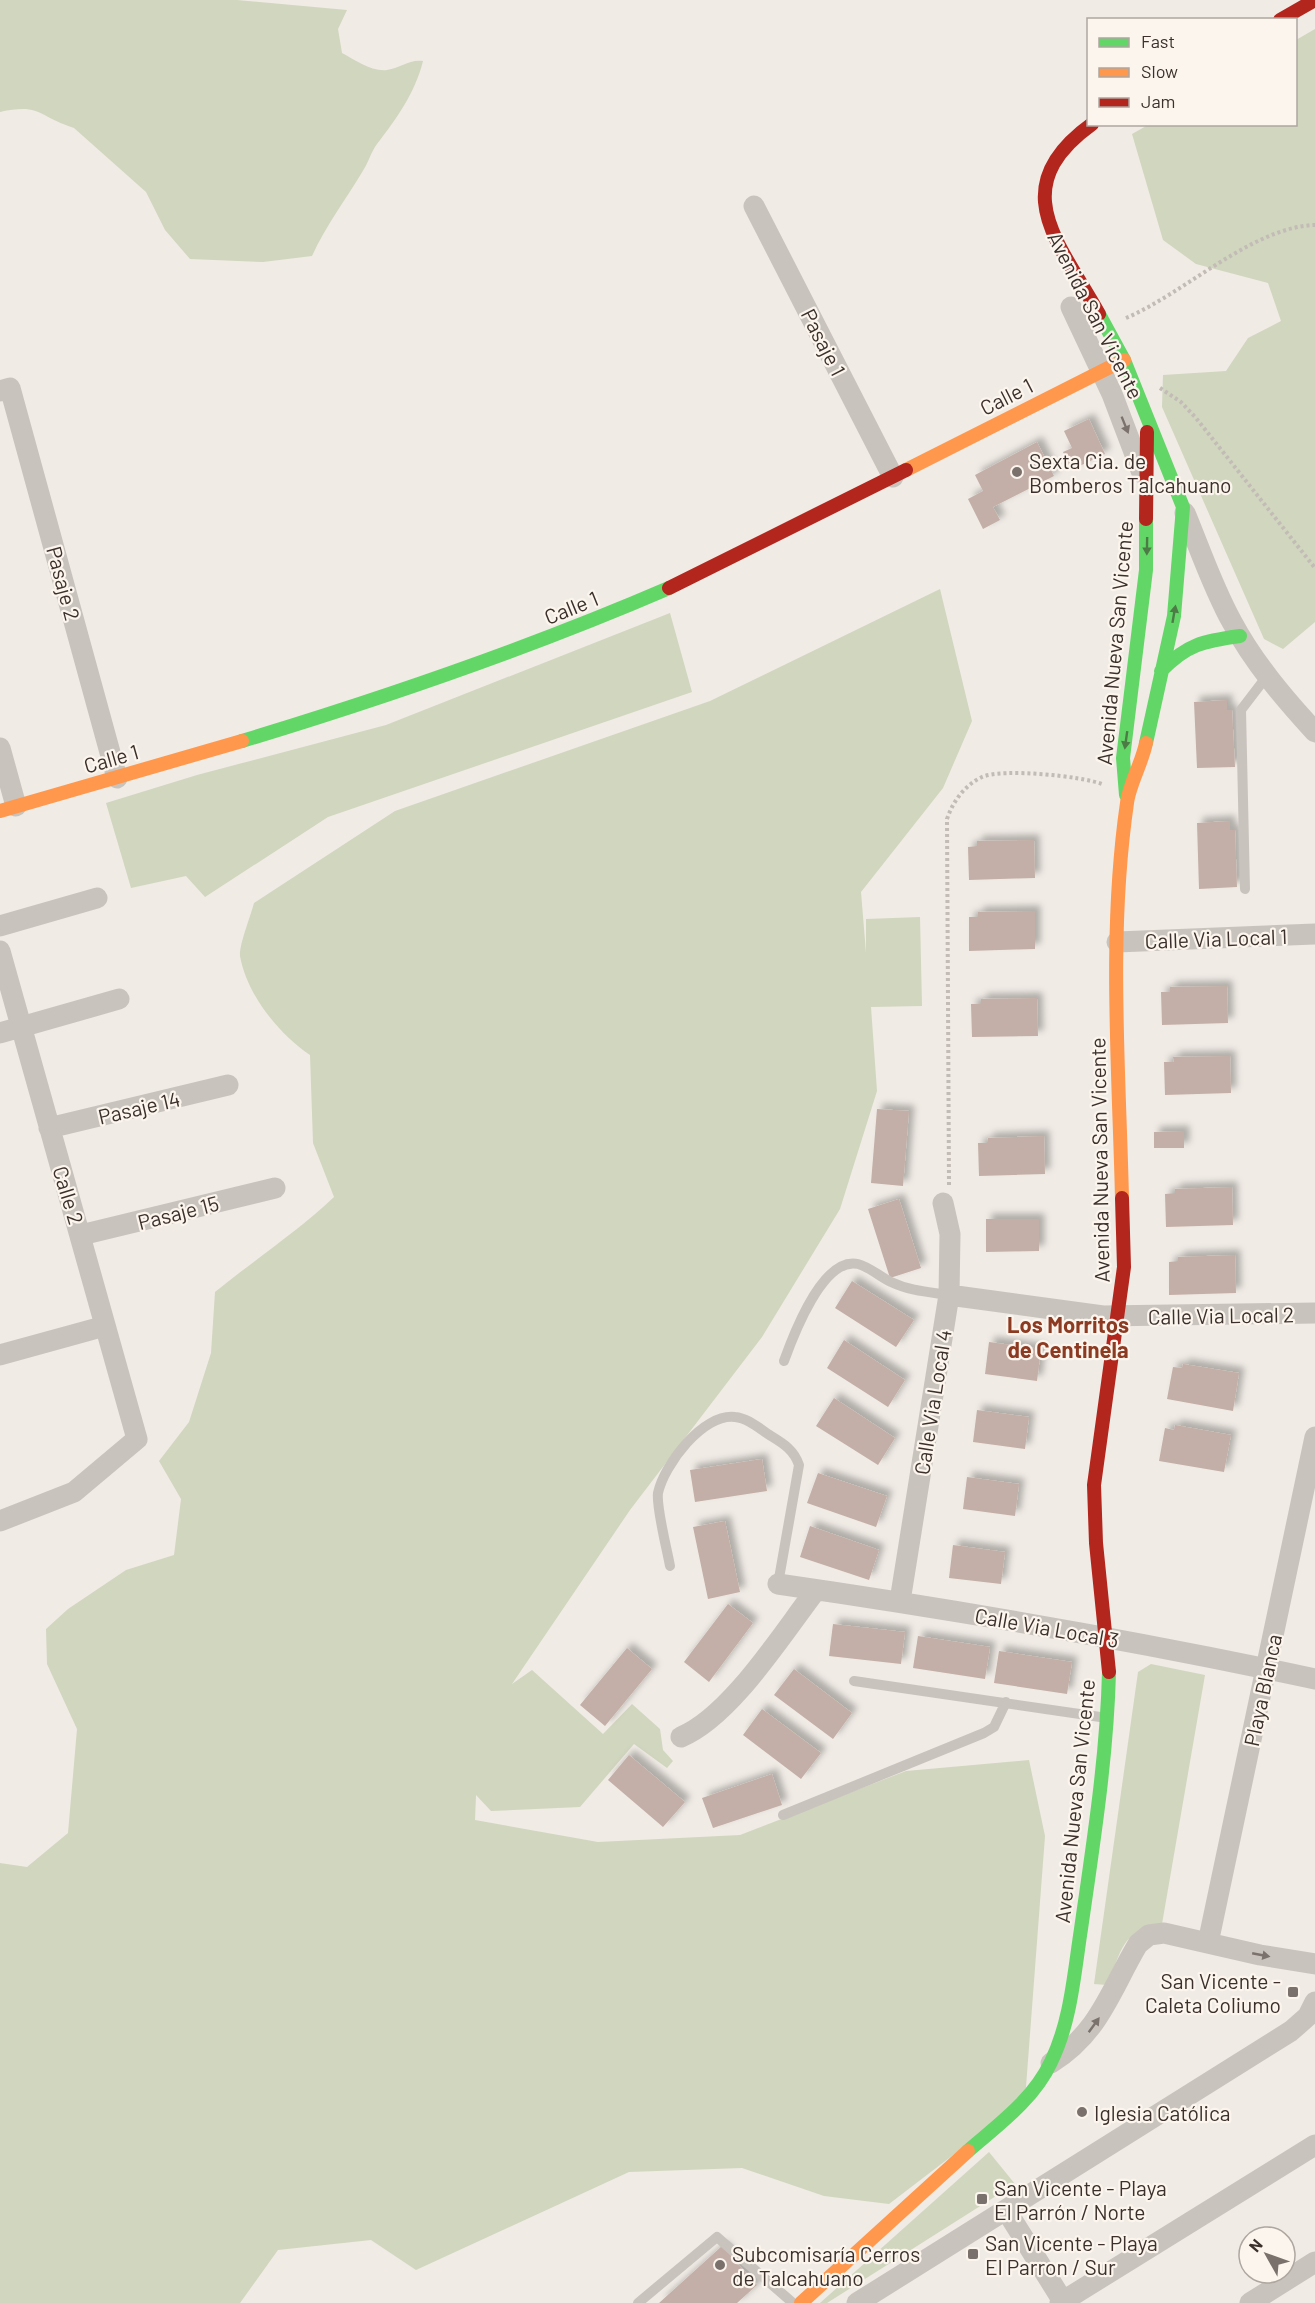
<svg xmlns="http://www.w3.org/2000/svg" width="1315" height="2303" viewBox="0 0 1315 2303" font-family="Barlow,sans-serif">
<style>
.green{fill:#d1d6bf}
.building{fill:#c3afa7;filter:url(#shadow)}
.lines{fill:none;stroke-linecap:round;stroke-linejoin:round}
.path{stroke:#c2bbb6;stroke-width:4;stroke-dasharray:3 3;stroke-linecap:butt}
.lane{stroke:#c9c3be;stroke-width:10}
.street{stroke:#c9c3be;stroke-width:21}
.fast{stroke:#63d668;stroke-width:14}
.slow{stroke:#ff974d;stroke-width:14}
.jam{stroke:#b3261e;stroke-width:14}
.oneway{fill:#7b726d}
.oneway2{fill:#4d7b46}
.poi-dot{fill:#7a716c;stroke:#fbf5ee;stroke-width:2}
.labels{text-anchor:middle;dominant-baseline:central;stroke-width:4.5;stroke-linejoin:round;paint-order:stroke}
.street-label{font-size:21px;fill:#3b302b;stroke:#fbf5ee}
.poi-label{font-size:21px;fill:#3b302b;stroke:#fbf5ee;text-anchor:start}
.neighbourhood-label{font-size:22px;font-weight:bold;fill:#8c3b22;stroke:#fbf5ee}
</style>
<defs>
<filter id="shadow"><feDropShadow dx="5.5" dy="-5.5" stdDeviation="3" flood-color="#0004"/></filter>
</defs>
<rect width="100%" height="100%" fill="#f0ebe5"/>
<path class="green" d="M0 0H237L347 10 338 29 342 53C355 60 372 72 387 70 401 68 409 59 423 61 415 93 397 118 377 144 371 152 369 161 364 169 347 198 326 225 312 256L263 262 190 259 165 230 146 192 74 128C38 117 42 103 0 112Z
M1315 29V622L1283 649 1264 639 1162 407 1163 375 1226 371 1248 338 1281 321 1268 283 1196 264 1163 240 1132 134 1148 125 1296 124V40Z
M940 589 972 721 943 788 861 892 866 953V919L920 917 922 1006 871 1007 877 1091 840 1209 762 1337 630 1510 512 1684 532 1670 603 1734 632 1704 660 1729 663 1750 673 1761 667 1768 634 1744 580 1807 491 1811 476 1795 475 1820 598 1842 740 1835 906 1771 1029 1760 1045 1836 1025 2100 889 2204 824 2196 742 2168 629 2172 416 2270 371 2240 278 2250 240 2303H0V1863L27 1867 68 1833 77 1729 47 1664 46 1629 68 1609 126 1570 174 1555 181 1499 159 1461 189 1422 211 1353 215 1292C254 1260 297 1232 334 1197L313 1143 310 1055C279 1034 247 995 240 956 239 945 251 915 254 903L395 811 710 701Z
M670 613 692 692 328 817 205 897 186 876 131 888 106 803 197 775 386 725Z
M1151 1664 1205 1675 1162 1924C1121 1930 1122 1951 1107 1985L1094 1984 1138 1672Z
M989 2152 1015 2184 827 2303H820Z"/>
<path class="building" d="M1089 419 1105 454 1071 470 1063 452 1072 448 1064 431Z
M1037 442 1054 476 993 507 1000 520 983 529 968 499 983 491 975 475Z
M1227 700V710H1232L1235 767 1197 768 1194 702Z
M1230 821V830H1235L1237 887 1199 889 1197 823Z
M1034 840 1035 878 969 880 968 847 977 846V841Z
M1035 911V949L969 951V917H978V912Z
M1227 986 1228 1023 1162 1025 1161 992H1170V987Z
M1037 998 1038 1036 972 1037 971 1004H981V999Z
M1230 1056 1231 1093 1165 1095 1164 1062H1174L1173 1057Z
M877 1109 909 1111 903 1186 871 1183Z
M1184 1131V1148H1154V1132Z
M1044 1136 1045 1174 979 1176 978 1143H987L988 1138Z
M1232 1187 1233 1225 1166 1227 1165 1194 1175 1193V1189Z
M899 1199 921 1268 890 1278 868 1209Z
M986 1219H1039V1251L986 1252Z
M1235 1255 1236 1293 1169 1295V1262L1178 1261V1257Z
M852 1281 914 1320 896 1347 835 1308Z
M844 1340 905 1380 888 1407 827 1368Z
M989 1342 1041 1349 1037 1381 985 1374Z
M1183 1364 1239 1373 1233 1411 1167 1399 1173 1367 1182 1368Z
M834 1398 895 1438 878 1465 816 1426Z
M977 1410 1029 1417 1025 1449 973 1442Z
M1175 1425 1231 1435 1224 1472 1159 1461 1165 1428 1174 1430Z
M762 1459 767 1491 695 1502 690 1470Z
M818 1473 887 1496 876 1527 807 1503Z
M967 1477 1019 1484 1015 1516 963 1509Z
M725 1521 740 1592 708 1599 693 1527Z
M810 1526 879 1550 869 1580 800 1557Z
M953 1545 1005 1552 1001 1584 949 1578Z
M728 1604 753 1623 709 1682 684 1662Z
M833 1624 905 1632 901 1664 829 1656Z
M918 1636 990 1647 985 1679 913 1668Z
M627 1648 652 1669 605 1726 580 1705Z
M999 1651 1072 1662 1067 1694 994 1683Z
M794 1669 852 1713 833 1739 774 1695Z
M762 1709 821 1753 801 1779 743 1735Z
M629 1755 685 1802 663 1827 608 1780Z
M772 1774 782 1805 713 1828 702 1798Z
M722 2246 757 2285 737 2303H659Z"/>
<g class="lines">
<path class="path" d="M1126 318C1185 293 1252 227 1315 225
M1160 388 1181 402 1196 418 1315 568
M949 1185 947 819C953 801 965 785 982 777 1002 768 1081 776 1102 784"/>
<path class="lane" d="M1245 889 1241 710 1267 676
M784 1361C793 1336 823 1256 858 1264 870 1267 880 1277 891 1282 910 1291 929 1292 949 1295
M670 1566C667 1549 656 1507 658 1493 664 1465 703 1413 735 1417 748 1418 760 1429 771 1436 784 1444 794 1450 799 1465L778 1584
M854 1681 1107 1718
M783 1815 984 1733 994 1727 1006 1702
M638 2303 717 2237 793 2303"/>
<path class="street" d="M754 206 893 477
M1071 307 1112 394 1142 473
M0 391 10 388 117 778
M1185 513C1200 549 1213 588 1232 622 1254 663 1284 698 1315 732
M0 748 16 806
M0 926 97 898
M1117 942 1315 934
M0 951 137 1439 74 1492 0 1521
M0 1033 119 999
M49 1128 228 1085
M81 1235 275 1188
M949 1295 1103 1316 1315 1313
M0 1355 105 1326
M778 1584C958 1610 1137 1641 1315 1679
M900 1601 949 1295 950 1234 943 1203
M681 1737C731 1716 782 1634 816 1590
M1208 1943 1315 1437
M1051 2063C1100 2032 1110 1991 1138 1944L1149 1935 1164 1933 1260 1955 1315 1964
M1006 2210 1064 2303
M857 2303 1291 2031 1308 2016 1315 2002
M1060 2303 1315 2145
M1250 2303 1315 2262"/>
<path class="fast" d="M1099 314 1124 360 1183 507 1174 616 1146 743
M1161 671C1187 644 1204 641 1240 636
M242 741C387 697 530 648 669 588
M1126 795 1123 758 1146 570V519
M968 2151C998 2125 1034 2099 1051 2062 1071 2021 1074 1974 1081 1929 1093 1845 1107 1757 1109 1672"/>
<path class="slow" d="M906 470 1124 360
M0 811 242 741
M1122 1198C1119 1068 1108 933 1127 803 1129 785 1142 763 1146 743
M801 2303 968 2151"/>
<path class="jam" d="M1280 20 1315 0
M1092 124C1003 188 1060 243 1099 314
M1146 519 1147 432
M669 588 906 470
M1109 1672 1096 1543 1094 1485 1124 1267 1122 1198"/>
</g>
<defs><path id="oneway-solid" d="M-6-.8H1V-3.2L6.5 0L1 3.2V.8H-6Z" transform="scale(1.5)"/></defs>
<g class="oneway">
<use href="#oneway-solid" transform="translate(1125 425) rotate(68)"/>
<use href="#oneway-solid" transform="translate(1261 1955) rotate(11)"/>
<use href="#oneway-solid" transform="translate(1094 2025) rotate(-54)"/>
</g>
<g class="oneway2">
<use href="#oneway-solid" transform="translate(1147 546) rotate(91)"/>
<use href="#oneway-solid" transform="translate(1174 614) rotate(-80)"/>
<use href="#oneway-solid" transform="translate(1126 740) rotate(98)"/>
</g>
<g class="poi-dot">
<circle cx="1017" cy="472" r="6"/>
<rect x="1287" y="1986" width="12" height="12" rx="3"/>
<circle cx="1082" cy="2112" r="6"/>
<rect x="976" y="2193" width="12" height="12" rx="3"/>
<rect x="967" y="2248" width="12" height="12" rx="3"/>
<circle cx="720" cy="2265" r="6"/>
</g>
<g class="labels">
<g class="street-label">
<text transform="translate(1096 315) rotate(63)">Avenida San Vicente</text>
<text transform="translate(824 342) rotate(63)">Pasaje 1</text>
<text transform="translate(1006 396) rotate(-27)">Calle 1</text>
<text transform="translate(64 583) rotate(75)">Pasaje 2</text>
<text transform="translate(571 607) rotate(-22)">Calle 1</text>
<text transform="translate(1114 643) rotate(-85)">Avenida Nueva San Vicente</text>
<text transform="translate(111 758) rotate(-16)">Calle 1</text>
<text transform="translate(1216 938) rotate(-2)">Calle Via Local 1</text>
<text transform="translate(139 1107) rotate(-13)">Pasaje 14</text>
<text transform="translate(1099 1160) rotate(-91)">Avenida Nueva San Vicente</text>
<text transform="translate(69 1195) rotate(73)">Calle 2</text>
<text transform="translate(178 1212) rotate(-14)">Pasaje 15</text>
<text transform="translate(1221 1315) rotate(-1)">Calle Via Local 2</text>
<text transform="translate(932 1402) rotate(-81)">Calle Via Local 4</text>
<text transform="translate(1047 1627) rotate(10)">Calle Via Local 3</text>
<text transform="translate(1262 1690) rotate(-78)">Playa Blanca</text>
<text transform="translate(1074 1801) rotate(-84)">Avenida Nueva San Vicente</text>
</g>
<g class="poi-label">
<text x="1029" y="460">Sexta Cia. de<tspan x="1029" dy="24">Bomberos Talcahuano</tspan></text>
<text x="1281" y="1980" text-anchor="end">San Vicente -<tspan x="1281" dy="24">Caleta Coliumo</tspan></text>
<text x="1094" y="2112">Iglesia Católica</text>
<text x="994" y="2187">San Vicente - Playa<tspan x="994" dy="24">El Parrón / Norte</tspan></text>
<text x="985" y="2242">San Vicente - Playa<tspan x="985" dy="24">El Parron / Sur</tspan></text>
<text x="732" y="2253">Subcomisaría Cerros<tspan x="732" dy="24">de Talcahuano</tspan></text>
</g>
<g class="neighbourhood-label">
<text x="1068" y="1324">Los Morritos<tspan x="1068" dy="25">de Centinela</tspan></text>
</g>
</g>
<rect x="1087" y="18" width="210" height="108" fill="#fbf5ee" stroke="#aea6a0" stroke-width="1.5"/>
<rect x="1099" y="38" width="30" height="9" fill="#63d668" stroke="#aea6a0" stroke-width="1.5"/>
<text x="1141" y="48" font-size="18" fill="#3b302b">Fast</text>
<rect x="1099" y="68" width="30" height="9" fill="#ff974d" stroke="#aea6a0" stroke-width="1.5"/>
<text x="1141" y="78" font-size="18" fill="#3b302b">Slow</text>
<rect x="1099" y="98" width="30" height="9" fill="#b3261e" stroke="#aea6a0" stroke-width="1.5"/>
<text x="1141" y="108" font-size="18" fill="#3b302b">Jam</text>
<g transform="translate(1267 2255) rotate(310)"><circle r="28" fill="#fbf5ee" stroke="#aea6a0" stroke-width="1.5"/>
<path d="M0-4.5L10 22L0 15L-10 22Z" fill="#7a716c"/>
<text y="-9" font-size="16" font-weight="bold" text-anchor="middle" fill="#3b302b">N</text>
</g>
</svg>
